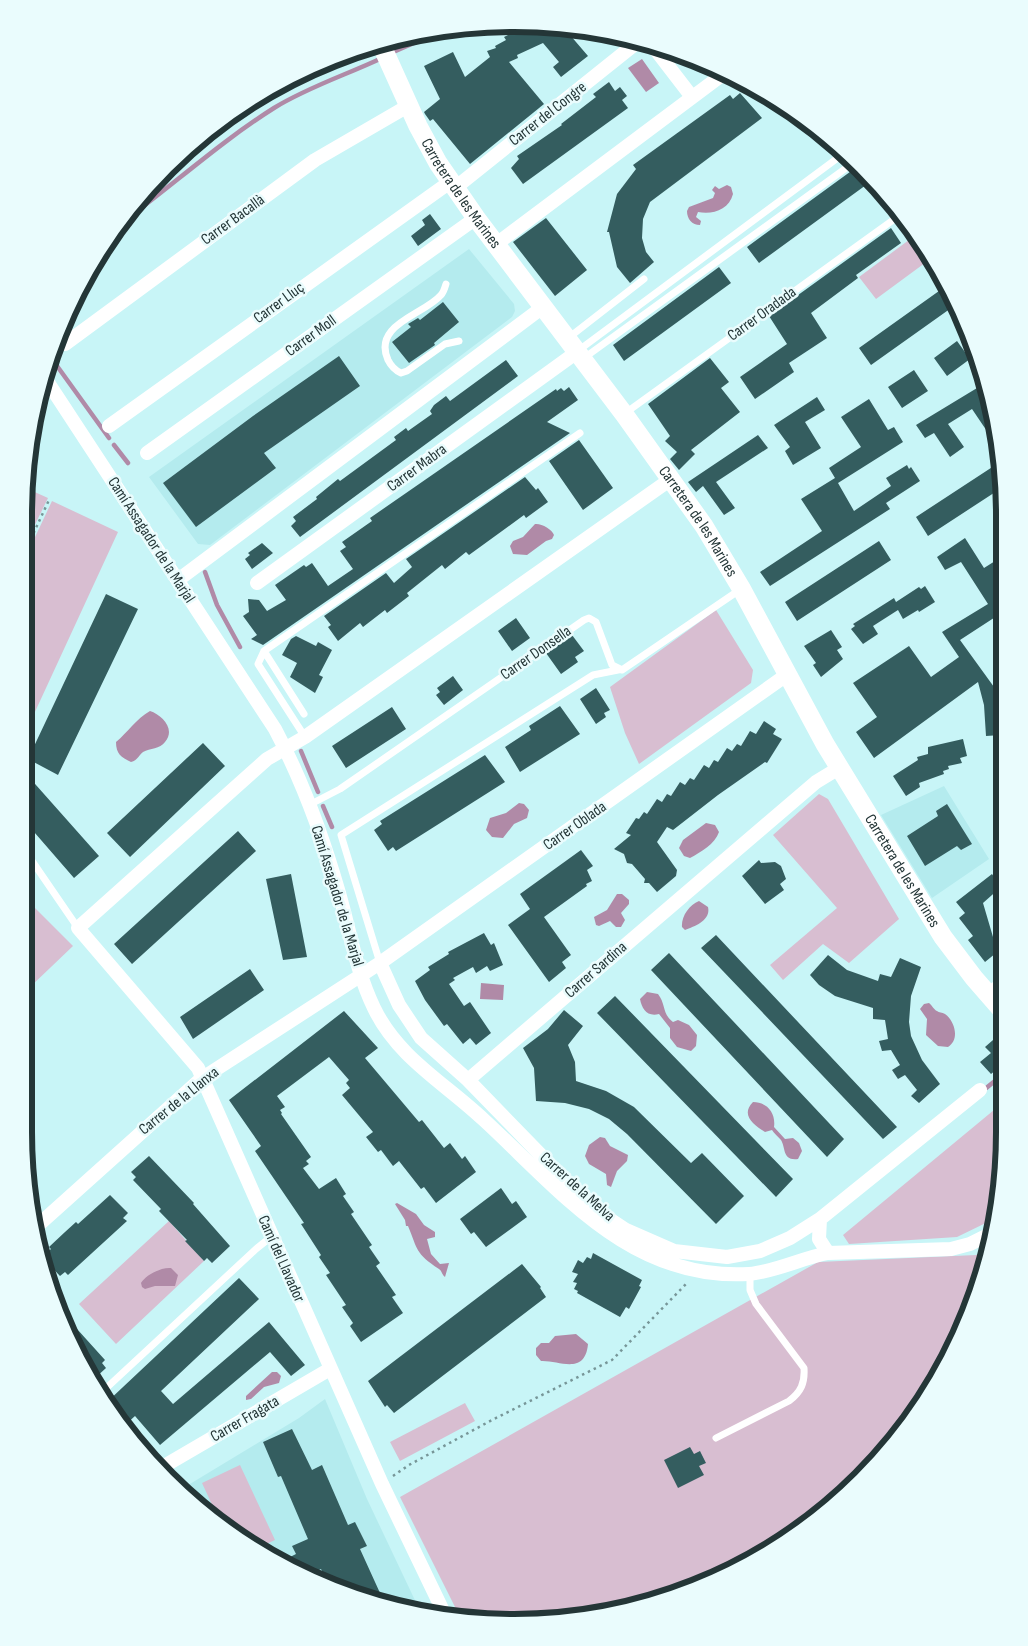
<svg xmlns="http://www.w3.org/2000/svg" width="1028" height="1646" viewBox="0 0 1028 1646" font-family="'Sofia Sans Condensed',sans-serif">
<style>
.built{fill:#b4ebee}
.green{fill:#d8bed1}
.water{fill:#b08aa7}
.lines{fill:none;stroke-linecap:round;stroke-linejoin:round}
.stream{stroke:#b08aa7;stroke-width:4.5}
.building{fill:#345d5f}
.path{stroke:#779698;stroke-width:2.5;stroke-dasharray:2.5 4;stroke-linecap:butt}
.lane{stroke:#fff;stroke-width:7}
.street{stroke:#fff;stroke-width:14}
.secondary{stroke:#fff;stroke-width:19}
.labels{text-anchor:middle;dominant-baseline:central;stroke-width:5;stroke-linejoin:round;paint-order:stroke}
.street-label{font-size:16px;fill:#243637;stroke:#eafcfd}
.rim{fill:none;stroke:#243637;stroke-width:6}
</style>
<rect width="100%" height="100%" fill="#c8f5f7"/>
<path class="built" d="M469 249 514 304 515 311 512 317 210 545 198 544 149 477Z
M944 786 989 859 932 898 881 815Z
M325 1399 367 1499 421 1613 356 1596 216 1521 180 1490 299 1418Z"/>
<path class="green" d="M913 237 929 260 876 299 859 277Z
M28 489 48 498 28 539Z
M52 501 118 532 28 727V552Z
M716 610 753 670 751 683 639 764 625 733 610 687Z
M819 794 828 799 899 919 849 963 823 944 783 980 770 965 837 908 773 835Z
M28 908H35L73 946 28 989Z
M1000 1105V1196L994 1219 957 1237 849 1244 843 1235Z
M169 1221 204 1261 116 1344 79 1304Z
M985 1250 967 1319 903 1431 837 1500 786 1540 641 1605 514 1622 460 1617 400 1497 818 1262 976 1255Z
M465 1403 475 1421 400 1461 390 1442Z
M240 1465 275 1540 262 1546 221 1524 202 1483Z"/>
<path class="water" d="M642 59 659 83 646 92 628 68Z
M727 185 731 187 733 194C729 210 712 215 698 212L696 217 701 221 700 225C692 225 687 219 687 211L689 207 713 198 715 193 712 190 715 186 719 189Z
M535 524C541 523 552 529 554 535L552 539 546 541 527 555 513 554 510 546 513 541 523 537Z
M150 711C162 715 176 729 165 742 160 749 150 748 143 752 138 756 138 760 131 762 121 757 116 754 116 742 128 732 136 719 150 711Z
M519 803 524 804 529 810 527 818 514 824 503 838 492 837 486 830 490 818 506 813Z
M706 823 715 825 719 832C715 844 701 852 690 858L684 856 679 848 683 840Z
M617 894H622L629 900V904L621 913 625 920 621 927H616L610 921 599 926 596 925 594 917 607 910Z
M699 901 708 907C711 920 696 926 685 930L682 927C681 917 689 905 699 901Z
M481 983 504 985 503 1000 480 999Z
M647 992 658 994C666 1004 662 1014 673 1022L678 1020 689 1025 697 1035 696 1046 691 1051 677 1047 670 1038V1028L659 1014C647 1017 642 1009 640 999Z
M929 1003C932 1005 934 1010 937 1011 939 1013 942 1012 945 1014 955 1021 960 1040 948 1047L938 1046 926 1035 927 1019 920 1009 924 1004Z
M753 1102C767 1102 776 1113 774 1127L785 1139 793 1138 799 1143 802 1151 798 1159C782 1161 786 1148 781 1140 778 1137 774 1133 772 1130L765 1132C754 1125 740 1115 753 1102Z
M600 1137 605 1138 610 1146 628 1155 627 1161 617 1171 611 1187 607 1185 606 1174 589 1164 585 1156 589 1145Z
M397 1203 416 1214 424 1225 435 1232V1237L427 1239 431 1254 440 1264 449 1263 445 1277C442 1275 442 1271 439 1269 415 1253 418 1250 408 1226H406L405 1220 395 1204Z
M171 1268 178 1275 175 1286H155L145 1289 142 1287 141 1283C146 1275 161 1267 171 1268Z
M576 1334 588 1344C585 1376 559 1360 541 1361L536 1355V1348L541 1343H549L555 1336Z
M272 1372H277L281 1376 279 1383 264 1387 251 1399 246 1400V1396Z"/>
<g class="lines">
<path class="stream" d="M391 53 446 29
M120 224C172 186 220 142 274 108 308 87 346 75 382 58
M52 359 109 438
M114 445 128 463
M205 572 217 605 240 647
M301 751 318 792
M323 806 332 827
M985 1089 1001 1076"/>
</g>
<path class="building" d="M546 25 564 28 588 56 561 77 553 67 559 62 543 43 517 55 518 58 509 62 544 104 470 164 433 119 430 121 425 114 424 112 440 99 424 66 453 52 465 77 490 57 487 51 496 48 495 46 506 40 504 37 516 31 515 29 524 26Z
M609 82 615 91 620 87 627 96 622 100 628 108 523 184 511 168 519 159 517 156 562 125 561 124 596 97 593 94Z
M740 93 762 118 650 202 643 219 642 238 646 252 654 262 630 283 617 267 609 232H607L617 194 636 169 633 165 730 95 733 99Z
M854 169 866 185 759 263 747 247Z
M430 214 441 229 418 246 411 236 425 225 422 220Z
M546 218 587 270 555 296 513 242Z
M891 228 901 243 856 275 858 278 811 313 827 338 789 363 794 372 755 399 740 377 787 344 769 316Z
M719 267 731 283 624 361 613 345Z
M946 286 954 306 871 365 859 348Z
M443 302 459 322 434 343 435 345 409 363 392 342 411 327 408 324 418 318 420 320Z
M957 341 970 359 947 376 934 358Z
M339 356 360 386 264 453 276 468 196 527 163 483 253 416Z
M710 358 729 382 721 388 740 412 691 450 695 454 679 470 670 459 677 452 665 441 670 436 648 404Z
M506 360 518 376 300 537 291 526 296 521 293 517 317 499 316 497 338 479 340 481 396 440 394 437 406 428 408 431 432 414 430 411 434 405 446 396 450 401Z
M914 370 928 391 902 408 888 387Z
M982 385 989 397 997 446 972 409 948 424 964 447 950 457 934 433 925 438 916 425Z
M569 387 578 400 547 422 570 433 263 645 251 639 257 635 243 616 249 612 248 599 259 600 267 611 286 600 275 585 304 565 306 567 312 563 328 586 353 569 340 551 346 547 342 542 372 521 370 518 556 389 557 391 561 388 564 391Z
M817 397 825 410 805 422 821 448 793 465 785 451 790 447 774 425Z
M869 399 888 430 894 427 903 442 838 483 854 511 891 486 886 478 907 465 909 469 911 467 920 481 886 503 890 509 770 586 760 572 822 531 801 499 835 478 829 468 861 447 841 417Z
M758 435 768 448 716 482 735 508 724 515 703 486 696 492 688 482Z
M579 440 613 488 583 510 549 461Z
M1000 462 1003 487 928 536 916 517Z
M525 477 536 490 538 488 548 502 526 518 524 515 469 555 466 552 445 569 442 565 407 593 409 596 387 613 385 610 363 627 360 623 338 641 328 627 331 625 324 616 386 573 394 583 412 567 406 559Z
M965 538 984 568 1003 556V612L960 640 994 687 1002 682 1001 735 986 736 984 705 978 682 874 758 856 732 877 717 853 683 909 646 931 677 959 657 942 632 988 604 961 562 945 570 937 557Z
M879 541 891 560 797 621 785 602Z
M262 543 273 553 252 569 245 559 250 555 248 553Z
M925 586 935 602 919 612 918 610 903 619 898 610 873 626 878 634 863 644 851 629 855 626 853 624 894 598 896 602 919 587 921 589Z
M106 594 138 609 58 775 28 759Z
M516 618 530 638 512 651 498 631Z
M831 630 842 647 837 650 843 659 821 677 813 665 816 663 804 646Z
M572 635 584 651 575 657 578 662 561 674 546 653Z
M296 636 316 646 318 642 332 650 319 675 323 677 315 693 290 677 297 663 282 655 291 639Z
M453 676 463 690 444 705 436 695 440 692 437 688Z
M596 688 610 710 604 713 606 717 596 724 580 699Z
M560 706 580 734 520 772 505 747 531 730 529 726Z
M392 707 406 729 346 768 332 746Z
M764 721 776 729 773 734 782 739 767 763 765 762 718 795 673 830 667 827 657 842 677 870 676 876 657 892 649 883H644L645 879 632 864 627 863 624 854 614 849 631 835 626 833 636 818 639 819 644 812 647 814 657 799 662 802 667 794 671 796 680 782 685 785 690 778 694 780 704 765 709 768 714 760 718 762 727 748 732 751 737 744 741 746 750 731 756 734Z
M963 739 967 756 960 758 962 763 948 766 949 769 943 771 944 774 919 783 920 787 906 796 893 776 918 760 917 757 928 754V747Z
M203 743 225 766 130 857 107 833Z
M485 755 505 782 396 851 393 847 388 851 374 830 382 824 380 821Z
M28 776 99 856 74 878 28 825Z
M947 804 972 844 961 850 957 846 925 866 907 836 938 816 936 811Z
M238 831 256 851 132 964 114 944Z
M581 850 593 866 587 870 592 881 586 884 587 886 544 917 571 955 562 962 566 968 549 982 508 925 530 909 520 894Z
M759 860 761 863 775 862 781 866 786 879 780 884 784 890 765 904 742 876Z
M291 874 307 957 283 960 266 879Z
M992 874 1001 887 983 903 993 937 1001 930V949L985 962 968 940 973 936 959 918 965 913 956 902Z
M484 933 491 945 494 943 503 965 490 971 487 966 476 973 473 967 453 978 455 980 449 984 464 1006 470 1002 491 1033 476 1045 470 1038 463 1044 447 1024 444 1026 425 1000 415 981 430 970 428 967 449 954 448 952Z
M716 935 897 1127 883 1139 701 948Z
M669 953 844 1139 827 1157 651 970Z
M828 955 847 970 878 981 880 974 891 977 900 958 921 967 911 996 909 1022 911 1036 922 1060 940 1084 919 1103 911 1096 917 1090 905 1075 898 1079 892 1070 900 1065 891 1050 882 1051 879 1041 888 1039 885 1020 873 1019V1008L835 996 819 985 810 975Z
M250 969 264 990 193 1039 180 1017Z
M615 996 793 1179 776 1197 597 1013Z
M564 1010 583 1026 568 1045 575 1062 576 1081 606 1091 634 1107 691 1163 702 1153 744 1196 716 1224 627 1134 609 1119 589 1109 565 1103 536 1101 534 1068 523 1048 548 1029Z
M344 1011 378 1048 365 1058 419 1122 422 1120 444 1148 450 1143 462 1159 465 1156 476 1172 436 1203 424 1187 421 1189 399 1161 393 1166 381 1150 378 1152 366 1137 373 1132 342 1095 350 1088 346 1083 349 1080 329 1057 277 1096 285 1107 280 1110 282 1113 281 1114 311 1157 306 1161 309 1164 303 1168 319 1189 336 1178 346 1194 343 1196 354 1212 351 1214 372 1245 369 1247 380 1263 376 1266 396 1295 392 1297 403 1313 361 1342 350 1326 353 1323 342 1307 346 1305 326 1275 330 1273 319 1257 321 1255 301 1224 304 1223 255 1151 261 1146 229 1100Z
M993 1040 998 1046 1001 1044V1066L991 1074 980 1062 991 1053 985 1047Z
M149 1156 194 1203 193 1204 230 1246 212 1263 207 1258 204 1261 185 1241 187 1240 159 1211 161 1209 133 1180 136 1177 131 1172Z
M501 1188 512 1204 516 1201 527 1217 486 1247 474 1232 471 1234 460 1219Z
M110 1195 128 1213 123 1218 127 1221 68 1275 65 1272 60 1276 42 1257 51 1249 49 1247 65 1232 76 1222 78 1224Z
M593 1253 642 1280 639 1286 641 1287 629 1309 626 1307 620 1317 577 1293 578 1291 574 1289 577 1283 573 1282 578 1274 572 1272 578 1260 583 1263 587 1257 591 1259Z
M522 1264 541 1287 540 1288 546 1297 394 1413 387 1405 385 1407 368 1381Z
M239 1278 259 1299 161 1391 173 1404 269 1322 305 1365 291 1376 270 1352 160 1445 135 1416 124 1426 106 1403Z
M68 1319 105 1360 102 1363 106 1368 94 1379 65 1321Z
M292 1429 312 1470 322 1465 348 1525 355 1522 367 1546 360 1549 385 1604 356 1596 326 1580 321 1569 313 1573 286 1559 296 1554 292 1546 308 1539 281 1476 278 1477 263 1442Z
M690 1447 694 1454 700 1451 706 1463 699 1466 704 1475 678 1488 664 1460Z"/>
<g class="lines">
<path class="path" d="M28 545 49 500
M393 1476 409 1465 492 1420 612 1360 688 1282"/>
<path class="lane" d="M446 284C445 287 444 292 441 295 424 315 372 324 388 360 391 366 394 370 401 373L407 371 445 344 459 341
M567 339 644 279
M579 350 843 154
M584 358 853 163
M624 414 900 215
M264 651 258 664 305 737
M304 714 264 651 580 433
M309 805 340 789 584 620 589 618 596 622 612 665 622 670 741 589
M28 855 78 928
M380 963 341 835 593 675 618 670
M101 1393 256 1249 271 1237
M716 1438 789 1401C801 1392 805 1383 804 1368L756 1304 750 1290V1274"/>
<path class="street" d="M652 45 692 97
M455 188 640 40
M495 245 726 72
M65 344 315 160 408 106
M47 381 275 729C302 780 323 837 339 893 350 931 356 971 374 1008 398 1058 445 1083 484 1120 562 1192 631 1281 749 1274 774 1272 802 1258 828 1253
M109 426 450 182
M147 453 476 218
M178 580 543 307
M257 583 577 352
M380 963 399 1005 421 1038 468 1080 567 1182 611 1220 626 1230 674 1251 727 1257 760 1251 790 1238 820 1219 980 1090
M988 994 1001 985
M468 1080 816 782 839 768
M820 1219 819 1239 828 1253 951 1249 970 1244 990 1234
M35 1228 201 1079 380 963 788 674
M159 1469 330 1369
M445 1615 382 1484 198 1068 78 928 267 759 305 737 671 479"/>
<path class="secondary" id="s1" d="M381 44 418 126 438 163 476 218 624 414 704 526 741 588 825 744 943 937 974 978 1001 1009"/>
</g>
<g class="labels">
<g class="street-label">
<text transform="translate(548 114) rotate(-38)">Carrer del Congre</text>
<text stroke="none"><textPath href="#s1" startOffset="170">Carretera de les Marines</textPath></text>
<text transform="translate(233 220) rotate(-36)">Carrer Bacallà</text>
<text transform="translate(279 303) rotate(-36)">Carrer Lluç</text>
<text transform="translate(762 314) rotate(-36)">Carrer Oradada</text>
<text transform="translate(311 336) rotate(-36)">Carrer Moll</text>
<text transform="translate(417 468) rotate(-36)">Carrer Mabra</text>
<text stroke="none"><textPath href="#s1" startOffset="575">Carretera de les Marines</textPath></text>
<text transform="translate(151 540) rotate(57)">Camí Assagador de la Marjal</text>
<text transform="translate(536 653) rotate(-35)">Carrer Donsella</text>
<text transform="translate(575 826) rotate(-35)">Carrer Oblada</text>
<text stroke="none"><textPath href="#s1" startOffset="980">Carretera de les Marines</textPath></text>
<text transform="translate(337 896) rotate(73)">Camí Assagador de la Marjal</text>
<text transform="translate(596 970) rotate(-41)">Carrer Sardina</text>
<text transform="translate(179 1101) rotate(-39)">Carrer de la Llanxa</text>
<text transform="translate(577 1187) rotate(42)">Carrer de la Melva</text>
<text transform="translate(281 1259) rotate(66)">Camí del Llavador</text>
<text transform="translate(245 1419) rotate(-30)">Carrer Fragata</text>
</g>
</g>
<path d="M0 0H1028V1646H0ZM514 32H514A482 482 0 0 1 996 514V1132A482 482 0 0 1 514 1614H514A482 482 0 0 1 32 1132V514A482 482 0 0 1 514 32Z" fill="#eafcfd" fill-rule="evenodd"/>
<path class="rim" d="M514 32H514A482 482 0 0 1 996 514V1132A482 482 0 0 1 514 1614H514A482 482 0 0 1 32 1132V514A482 482 0 0 1 514 32Z"/>
</svg>
